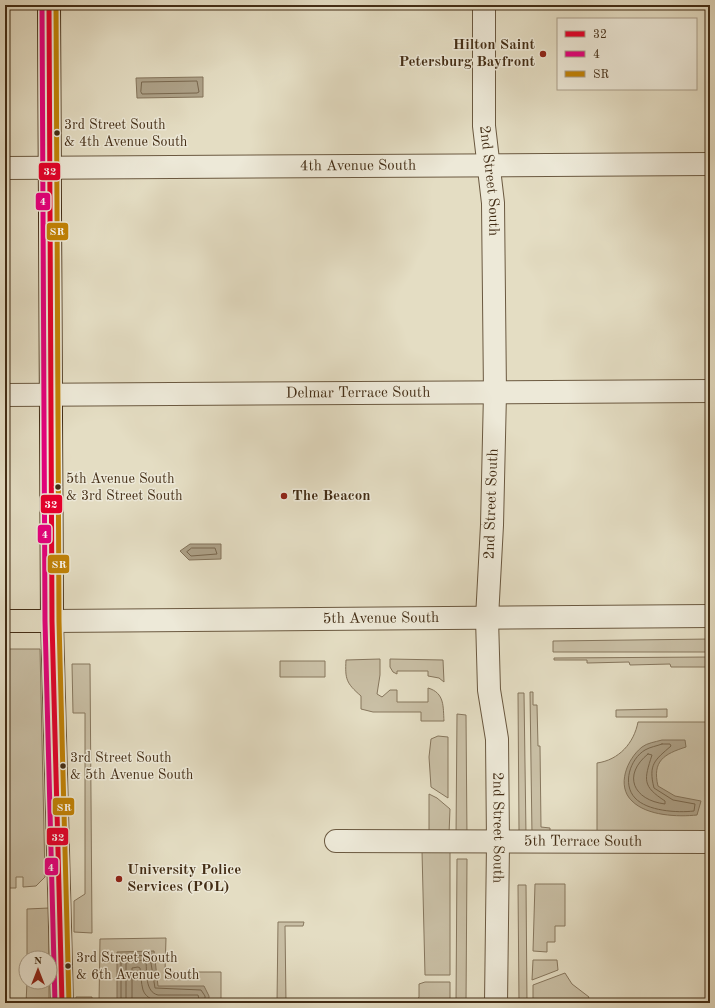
<svg xmlns="http://www.w3.org/2000/svg" width="715" height="1008" viewBox="0 0 715 1008" font-family="'Old Standard TT',serif">
<style>
.green{fill:#c9bfa5;stroke:#86765d}
.water{fill:#ada188;stroke:#83735a}
.lines{fill:none;stroke-linecap:round;stroke-linejoin:round}
.shore{stroke:#78674e;stroke-width:1}
.minor-casing{stroke:#6b5940;stroke-width:24}
.major-casing{stroke:#432d15;stroke-width:24}
.minor{stroke:#ede9d8;stroke-width:22}
.major{stroke:#e4ddc3;stroke-width:22}
.bus-1-casing{stroke:#ede9d8;stroke-width:8}
.bus-2-casing{stroke:#ede9d8;stroke-width:8}
.bus-3-casing{stroke:#ede9d8;stroke-width:8}
.bus-1{stroke:#e4002b;stroke-width:5}
.bus-2{stroke:#e5007d;stroke-width:5}
.bus-3{stroke:#c18206;stroke-width:5}
.poi-dot{fill:#8f2418;stroke:#ede9d8;stroke-width:1.5}
.bus-dot{fill:#432d15;stroke:#ede9d8;stroke-width:1.5}
.labels{text-anchor:middle;dominant-baseline:central;stroke-width:3;stroke-linejoin:round;paint-order:stroke}
.bus-label{font-size:14px;fill:#432d15;stroke:#ede9d8;text-anchor:start}
.poi-label{font-size:15px;font-weight:bold;fill:#432d15;stroke:#ede9d8;text-anchor:start}
.street-label{font-size:15px;fill:#432d15;stroke:#ede9d8}
.line-badge{stroke:#ede9d8;stroke-width:1.5}
.badge-label{font-size:11px;text-anchor:middle;font-weight:bold;fill:#fff}
</style>
<rect width="100%" height="100%" fill="#e4ddc3"/>
<filter id="stains"><feTurbulence type="fractalNoise" baseFrequency=".005" numOctaves="4"/><feColorMatrix values="0 0 0 0 .2 0 0 0 0 .09 0 0 0 0 .02 0 0 0 .5 -.17"/></filter>
<radialGradient id="worn" r=".72"><stop offset=".6" stop-color="#630" stop-opacity="0"/><stop offset="1" stop-color="#630" stop-opacity=".3"/></radialGradient>
<path class="green" d="M710 639V652H553V641Z
M5 649H40L45 877 36 886 23 887V877H16V888H5Z
M710 657V667H671L670 664 630 665 629 662 587 663V660H554V658Z
M380 659V675L377 694 382 697 390 690H397V702H428V688C445 693 443 707 444 721H421V712H373L361 709V696C346 683 345 679 346 660Z
M390 659 443 660 444 682 439 678 428 676V671H397V674L393 672 390 667Z
M280 661H325V677H280Z
M72 664H90L92 933 74 932V901L85 894V713H73Z
M530 692H533V705H537L538 746H540L541 827 550 828V835H532Z
M518 693H524L526 835 519 831Z
M667 709V717H616V710Z
M457 714 466 715 467 838H456Z
M638 722H710V838L597 836V763C619 760 634 743 638 722Z
M438 736 448 737V798L431 787 429 757 431 739Z
M429 794 437 798 450 809 449 834H429Z
M422 851 450 852V975H425Z
M457 859H467L466 1003H456Z
M535 884H565V926H555V942H547V952L533 951Z
M518 885H526L527 1003H519Z
M49 908V958H27V909Z
M278 922H304L303 926H285L286 1003H277Z
M166 938 165 972H221V1003H99L100 939Z
M533 960H557L558 970 532 980Z
M565 973 572 984 589 997 586 1003H533V985Z
M27 982H49V1003H26Z
M425 982H450V1003H415L419 997V984Z
M76 997H92V1003H76Z"/>
<path class="water" d="M203 77V97L137 98 136 78Z
M190 544H221V559L189 560 180 551Z
M662 740H685L686 747C664 754 652 761 658 786L675 796 701 801 697 815C678 817 647 816 632 801 616 786 627 759 642 747 647 743 655 742 662 740Z
M154 951 158 986H204L209 996V1003H117V952Z"/>
<g class="lines">
<path class="shore" d="M142 82 197 81 199 92 197 93 142 94 141 92Z
M192 548H215L217 554 191 556 187 552Z
M662 744H670L671 746C655 760 648 764 654 788L673 800 695 804 694 811C677 813 647 811 635 798 622 784 630 759 645 750 650 747 657 746 662 744Z
M648 754 652 755C644 780 642 786 665 801V804C633 800 622 775 648 754Z
M121 1003V957L148 955 150 957 155 988 201 990 205 996V1003
M126 1003V962L144 960 146 962C147 973 145 992 158 995H198L200 1003
M132 1003V968L138 967 140 968C141 975 141 983 143 990 149 1007 178 1001 192 1001L194 1003"/>
<g class="minor-casing">
<g id="minor">
<path id="s1" d="M484 5V126L493 203 495 393 492 525 487 618 489 690 497 739 498 843 496 1003"/>
<path id="s2" d="M5 168 710 164"/>
<path id="s3" d="M5 395 710 391"/>
<path id="s4" d="M336 841 710 842"/>
<path id="s5" d="M62 1003 52 621 710 616"/>
</g>
</g>
<g class="major-casing">
<path id="major" d="M5 621H52L49 5"/>
</g>
<use href="#minor" class="minor"/>
<use href="#major" class="major"/>
<g class="bus-1-casing">
<path id="bus-1" d="M49 5 52 621 62 1003"/>
</g>
<g class="bus-2-casing">
<path id="bus-2" d="M42 5 45 621 55 1003"/>
</g>
<g class="bus-3-casing">
<path id="bus-3" d="M56 5 59 621 69 1003"/>
</g>
<use href="#bus-1" class="bus-1"/>
<use href="#bus-2" class="bus-2"/>
<use href="#bus-3" class="bus-3"/>
</g>
<g class="poi-dot">
<circle cx="543" cy="54" r="4"/>
<circle cx="284" cy="496" r="4"/>
<circle cx="119" cy="879" r="4"/>
</g>
<g class="bus-dot">
<circle cx="57" cy="133" r="3.5"/>
<circle cx="58" cy="487" r="3.5"/>
<circle cx="63" cy="766" r="3.5"/>
<circle cx="68" cy="966" r="3.5"/>
</g>
<g class="labels">
<g class="bus-label">
<text x="64" y="125">3rd Street South<tspan x="64" dy="17">&amp; 4th Avenue South</tspan></text>
<text x="66" y="479">5th Avenue South<tspan x="66" dy="17">&amp; 3rd Street South</tspan></text>
<text x="70" y="758">3rd Street South<tspan x="70" dy="17">&amp; 5th Avenue South</tspan></text>
<text x="76" y="958">3rd Street South<tspan x="76" dy="17">&amp; 6th Avenue South</tspan></text>
</g>
<g class="poi-label">
<text x="535" y="45" text-anchor="end">Hilton Saint<tspan x="535" dy="17">Petersburg Bayfront</tspan></text>
<text x="292" y="496">The Beacon</text>
<text x="127" y="870">University Police<tspan x="127" dy="17">Services (POL)</tspan></text>
</g>
<g class="street-label">
<text stroke="none"><textPath href="#s2" startOffset="353">4th Avenue South</textPath></text>
<text stroke="none"><textPath href="#s1" startOffset="176">2nd Street South</textPath></text>
<text stroke="none"><textPath href="#s3" startOffset="353">Delmar Terrace South</textPath></text>
<text transform="translate(492 504) rotate(-88)">2nd Street South</text>
<text stroke="none"><textPath href="#s5" startOffset="711">5th Avenue South</textPath></text>
<text stroke="none"><textPath href="#s1" startOffset="824">2nd Street South</textPath></text>
<text stroke="none"><textPath href="#s4" startOffset="247">5th Terrace South</textPath></text>
</g>
</g>
<g class="line-badge">
<rect x="38" y="162" width="23" height="19" rx="4" fill="#e4002b"/>
<rect x="35" y="192" width="16" height="19" rx="4" fill="#e5007d"/>
<rect x="46" y="222" width="23" height="19" rx="4" fill="#c18206"/>
<rect x="40" y="494" width="23" height="20" rx="4" fill="#e4002b"/>
<rect x="37" y="524" width="15" height="20" rx="4" fill="#e5007d"/>
<rect x="47" y="554" width="23" height="20" rx="4" fill="#c18206"/>
<rect x="52" y="797" width="23" height="19" rx="4" fill="#c18206"/>
<rect x="46" y="827" width="23" height="19" rx="4" fill="#e4002b"/>
<rect x="44" y="857" width="15" height="19" rx="4" fill="#e5007d"/>
</g>
<g class="badge-label">
<text x="50" y="175">32</text>
<text x="43" y="205">4</text>
<text x="57" y="235">SR</text>
<text x="51" y="508">32</text>
<text x="45" y="538">4</text>
<text x="59" y="568">SR</text>
<text x="64" y="811">SR</text>
<text x="58" y="841">32</text>
<text x="51" y="871">4</text>
</g>
<rect width="715" height="1008" fill="none" stroke="#e4ddc3" stroke-width="20"/>
<rect x="6" y="6" width="703" height="996" fill="none" stroke="#432d15" stroke-width="2"/>
<rect x="10" y="10" width="695" height="988" fill="none" stroke="#432d15"/>
<rect x="557" y="18" width="140" height="72" fill="#ede9d8" stroke="#a99e8a"/>
<rect x="565" y="31" width="20" height="6" fill="#e4002b" stroke="#a99e8a"/>
<text x="593" y="38" font-size="12" fill="#432d15">32</text>
<rect x="565" y="51" width="20" height="6" fill="#e5007d" stroke="#a99e8a"/>
<text x="593" y="58" font-size="12" fill="#432d15">4</text>
<rect x="565" y="71" width="20" height="6" fill="#c18206" stroke="#a99e8a"/>
<text x="593" y="78" font-size="12" fill="#432d15">SR</text>
<g transform="translate(38 970)"><circle r="19" fill="#ede9d8" stroke="#a99e8a"/>
<path d="M0-3L7 15L0 10L-7 15Z" fill="#8f2418"/>
<text y="-6" font-size="11" font-weight="bold" text-anchor="middle" fill="#432d15">N</text>
</g>
<rect width="100%" height="100%" filter="url(#stains)"/>
<rect width="100%" height="100%" fill="url(#worn)"/>
</svg>
